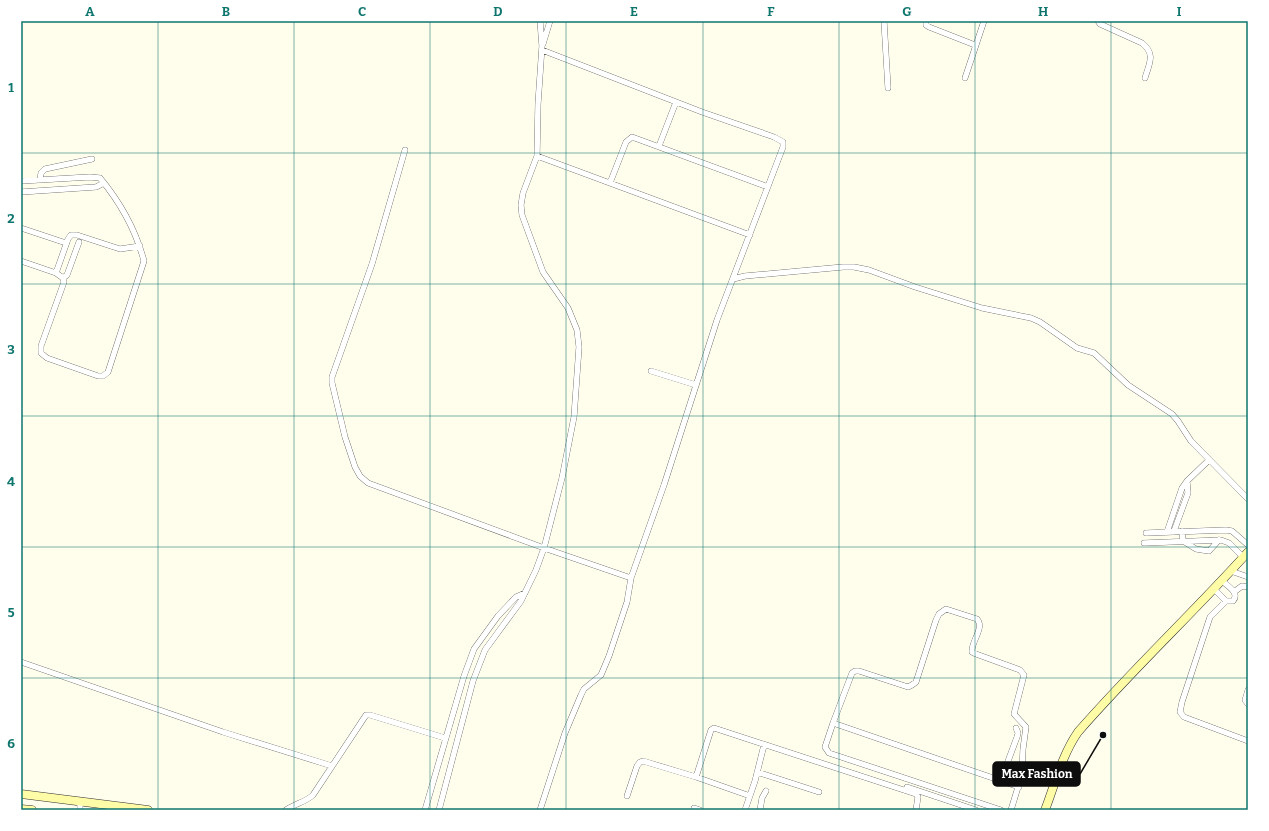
<svg xmlns="http://www.w3.org/2000/svg" width="1269" height="831" viewBox="0 0 1269 831" font-family="Bitter,serif">
<style>
.lines{fill:none;stroke-linecap:round;stroke-linejoin:round}
.street-casing{stroke:#404040;stroke-width:6}
.secondary-casing{stroke:#2f2f2f;stroke-width:9}
.street{stroke:#fff;stroke-width:5.5}
.secondary{stroke:#fffca7;stroke-width:8}
.grid{fill:none;stroke:#0f766e;stroke-width:1;stroke-opacity:0.55}
.leader{fill:none;stroke:#0d0d0d;stroke-width:1.5}
.callout-dot{fill:#0d0d0d;stroke:#fff;stroke-width:1.5}
.callout{fill:#0d0d0d;stroke:#0d0d0d;stroke-width:1.5}
.callout-label{font-size:12px;text-anchor:middle;font-weight:bold;fill:#fff}
.neatline{fill:none;stroke:#0f766e;stroke-width:1.5}
.grid-label{font-size:13px;text-anchor:middle;font-weight:bold;fill:#0f766e}
</style>
<rect width="100%" height="100%" fill="#fffdec"/>
<g class="lines">
<g class="street-casing">
<path id="street" d="M884 21 888 88
M926 21V25L929 27 975 45
M1098 21 1100 24 1142 43C1156 54 1149 64 1145 78
M543 44 550 21
M965 78 984 21
M659 146 676 102
M405 150 372 264 332 377V383L345 437 355 467 360 476 368 483 544 548 631 578
M537 156 750 235
M40 180 41 173 45 169 92 159
M21 181 90 177 100 178C120 202 136 231 144 261L108 372 103 376H98L47 358 41 353V346L64 282 63 278 56 273
M610 183 626 142 632 137 768 187
M21 192 96 187 102 184V181
M21 228 66 243
M21 261 56 273 68 239 71 235H77L120 249 140 246
M63 278 67 275 79 242
M733 279 745 276 843 267H854L869 270 915 287 982 308 1031 318 1040 322 1077 348 1094 353 1128 385 1172 414 1178 421 1191 441 1248 499
M651 371 696 385
M1174 531 1188 493 1187 481
M1182 531 1183 541 1196 549 1209 551 1219 540
M1167 532 1182 488 1187 481 1209 460
M1146 533 1226 530 1232 531 1248 545
M1144 543 1221 540 1229 543 1243 557
M1231 571 1248 577
M1222 581C1228 586 1240 593 1233 601H1226L1210 617 1182 702 1180 712 1184 717 1248 741
M1214 589 1226 601
M1234 592 1242 586 1248 587
M21 662 223 732 332 766
M1248 690 1245 700 1248 704
M833 723 825 747 829 753 1001 810
M757 772 819 792
M696 777 711 730 714 728 916 794 918 797 916 810
M1001 780 1017 737 1018 733 1016 728
M907 787 976 810
M627 796 637 766 640 762 643 761 696 777 750 796
M694 808 700 810
M80 810V801
M286 810C294 804 306 802 313 795L366 715H370L445 738
M425 810 464 676 474 649 498 616 516 597 525 593
M439 810 473 681 485 650 521 601 536 570 544 548 562 478 574 417 579 347 577 330 568 308 543 272 522 215 521 205 523 193 537 156 538 104 542 46 540 21
M540 810 565 733 581 695 584 689 601 675 609 656 627 602 631 578 664 485 717 320 783 147V142L774 137 702 112 542 50
M745 810 755 781 763 749 765 745
M760 810 762 798 766 791
M1011 810 1022 774 1023 749 1026 727 1014 714 1024 675 1020 670 976 654 972 652C971 641 985 628 977 619L946 609 939 614 936 620 916 682 912 685 908 687 859 671H855L852 673 833 723 1019 787"/>
</g>
<g class="secondary-casing">
<path id="secondary" d="M21 794 148 810
M21 809 32 810
M1045 810C1055 784 1062 755 1078 732 1132 670 1193 613 1248 552"/>
</g>
<use href="#street" class="street"/>
<use href="#secondary" class="secondary"/>
</g>
<path class="grid" d="M158 21V810M294 21V810M430 21V810M566 21V810M703 21V810M839 21V810M975 21V810M1111 21V810M21 153H1248M21 284H1248M21 416H1248M21 547H1248M21 678H1248"/>
<path class="leader" d="M1103 735L1080 774"/>
<circle class="callout-dot" cx="1103" cy="735" r="4"/>
<rect class="callout" x="993" y="762" width="87" height="24" rx="4"/>
<g class="callout-label">
<text x="1037" y="778">Max Fashion</text>
</g>
<rect width="1269" height="831" fill="none" stroke="#ffffff" stroke-width="44"/>
<rect x="22" y="22" width="1225" height="787" class="neatline"/>
<g class="grid-label">
<text x="90" y="16">A</text>
<text x="226" y="16">B</text>
<text x="362" y="16">C</text>
<text x="498" y="16">D</text>
<text x="634" y="16">E</text>
<text x="771" y="16">F</text>
<text x="907" y="16">G</text>
<text x="1043" y="16">H</text>
<text x="1179" y="16">I</text>
<text x="11" y="92">1</text>
<text x="11" y="223">2</text>
<text x="11" y="354">3</text>
<text x="11" y="486">4</text>
<text x="11" y="617">5</text>
<text x="11" y="748">6</text>
</g>
</svg>
